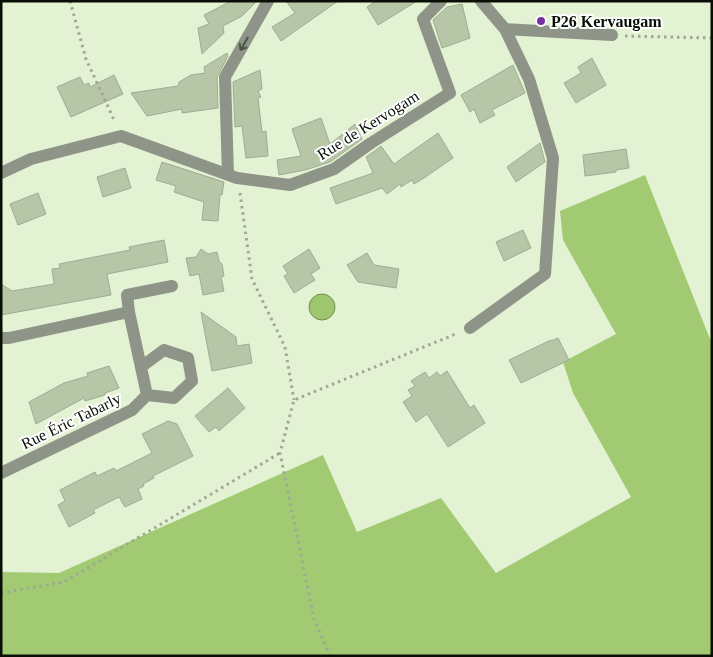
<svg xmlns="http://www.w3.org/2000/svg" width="713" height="657" viewBox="0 0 713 657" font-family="'Times New Roman',serif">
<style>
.forest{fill:#a2ca73}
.water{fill:#9ec66f;stroke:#728f4f}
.building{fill:#b6c6a7;stroke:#9ead8f}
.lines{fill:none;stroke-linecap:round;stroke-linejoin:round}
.path{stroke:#9da991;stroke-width:3;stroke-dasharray:2.5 4;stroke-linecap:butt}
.minor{stroke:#8e9588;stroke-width:12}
.oneway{stroke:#4c5246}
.poi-dot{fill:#762fa2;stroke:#fff;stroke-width:2}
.labels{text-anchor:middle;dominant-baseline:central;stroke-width:4;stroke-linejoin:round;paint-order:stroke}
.poi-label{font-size:16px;font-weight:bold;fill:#0a0f05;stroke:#fff;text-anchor:start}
.street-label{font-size:16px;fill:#0a0f05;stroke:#fff}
</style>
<rect width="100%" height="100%" fill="#e2f2d3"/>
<path class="forest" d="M645 175 712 344V656H1V572L59 573 323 455 357 532 441 498 496 573 631 497 573 393 563 362 616 334 563 240 560 211Z"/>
<path class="water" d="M309 307a13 13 0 1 1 26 0a13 13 0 1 1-26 0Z"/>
<path class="building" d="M231 1H257L242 16 223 26 224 33 202 54 198 28 209 24 204 15Z
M286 1H338L281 41 272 27 295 13Z
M376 1H417L378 25 367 7Z
M462 4 470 38 442 48 433 20 447 7Z
M227 53 228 56 217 77 218 108 182 113V109L147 116 131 93 178 86 179 82 191 75 205 73 204 67Z
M592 58 606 85 576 103 564 83 581 73 578 67Z
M513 65 525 93 492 110 495 115 480 123 474 109 470 112 461 95Z
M260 70 262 89 258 91 261 97 258 98 262 132 266 131 268 156 246 158 242 126 235 127 233 82Z
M114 75 123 94 71 117 57 87 80 77 84 85 89 83 90 87Z
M321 118 330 144 355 124 362 139 330 162 305 170 279 175 277 160 301 156 292 129Z
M438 133 453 158 424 178 414 184 412 180 401 187 400 184 387 194 382 188 336 204 330 188 373 173 366 157 376 150 381 146 394 164Z
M540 143 545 162 516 182 507 167Z
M626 149 629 168 616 170V172L585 176 583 155Z
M162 162 224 182 222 195 220 194 218 221 202 220 204 202 174 192 176 186 156 180Z
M125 168 131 188 103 197 97 177Z
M38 193 46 214 18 225 10 204Z
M523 230 531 248 504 261 496 242Z
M164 240 168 262 107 274 111 295 1 315V284L12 291 54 284 52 269 60 268 59 264 130 250 129 247Z
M201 249 208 254 217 252 219 261 222 264 224 276 221 277 224 291 203 295 199 274 190 276 186 258 196 257Z
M309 249 320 268 311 274 315 280 294 293 284 276 288 274 283 266Z
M367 253 374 265 399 269 396 288 358 282 347 265Z
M201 312 236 337 237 346 249 344 252 363 212 371Z
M558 338 569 360 521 383 509 360 551 340V341Z
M109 366 119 388 105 393V395L85 401 84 398 36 424 29 402 64 383 88 376 87 373Z
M447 371 470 408 474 405 485 423 448 447 427 414 416 422 403 402 412 396 408 390 415 386 411 381 425 372 429 378 437 372 440 376Z
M228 388 245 408 219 431 216 427 209 432 195 416Z
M168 421 177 424 193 456 153 476 154 478 143 484 144 486 138 489 142 499 125 507 119 497 93 510 95 513 69 527 58 505 65 501 60 490 95 472 97 476 114 468 116 471 152 453 142 434Z"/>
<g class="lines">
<path class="path" d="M70 1 86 59 115 122
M625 36 712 38
M240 193 252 279 285 347 294 400
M1 593 64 582 280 453
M330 656 314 619 280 453 294 400 458 333"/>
<path class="minor" d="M505 29 612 35
M1 173 31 159 121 136 237 178 290 185 334 169 371 143 450 93 423 19 441 1
M228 175 225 77 268 1
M129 312 127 295 172 286
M470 328 545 274 553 158 529 79 505 29 481 1
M1 338H9L129 312 147 395 132 410 1 473
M141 367 164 350 188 358 192 381 174 398 147 395"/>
</g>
<defs><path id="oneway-shaft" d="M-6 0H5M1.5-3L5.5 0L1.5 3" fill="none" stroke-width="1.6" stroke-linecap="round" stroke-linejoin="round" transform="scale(1.25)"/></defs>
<use class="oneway" href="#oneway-shaft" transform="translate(244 44) rotate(120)"/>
<circle class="poi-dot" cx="541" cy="21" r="5"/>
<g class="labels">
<g class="poi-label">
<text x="551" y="21">P26 Kervaugam</text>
</g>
<g class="street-label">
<text transform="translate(368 125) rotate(-32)">Rue de Kervogam</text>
<text transform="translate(71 421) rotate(-26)">Rue Éric Tabarly</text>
</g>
</g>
<rect width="713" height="657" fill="none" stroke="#0a0f05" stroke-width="5"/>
</svg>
